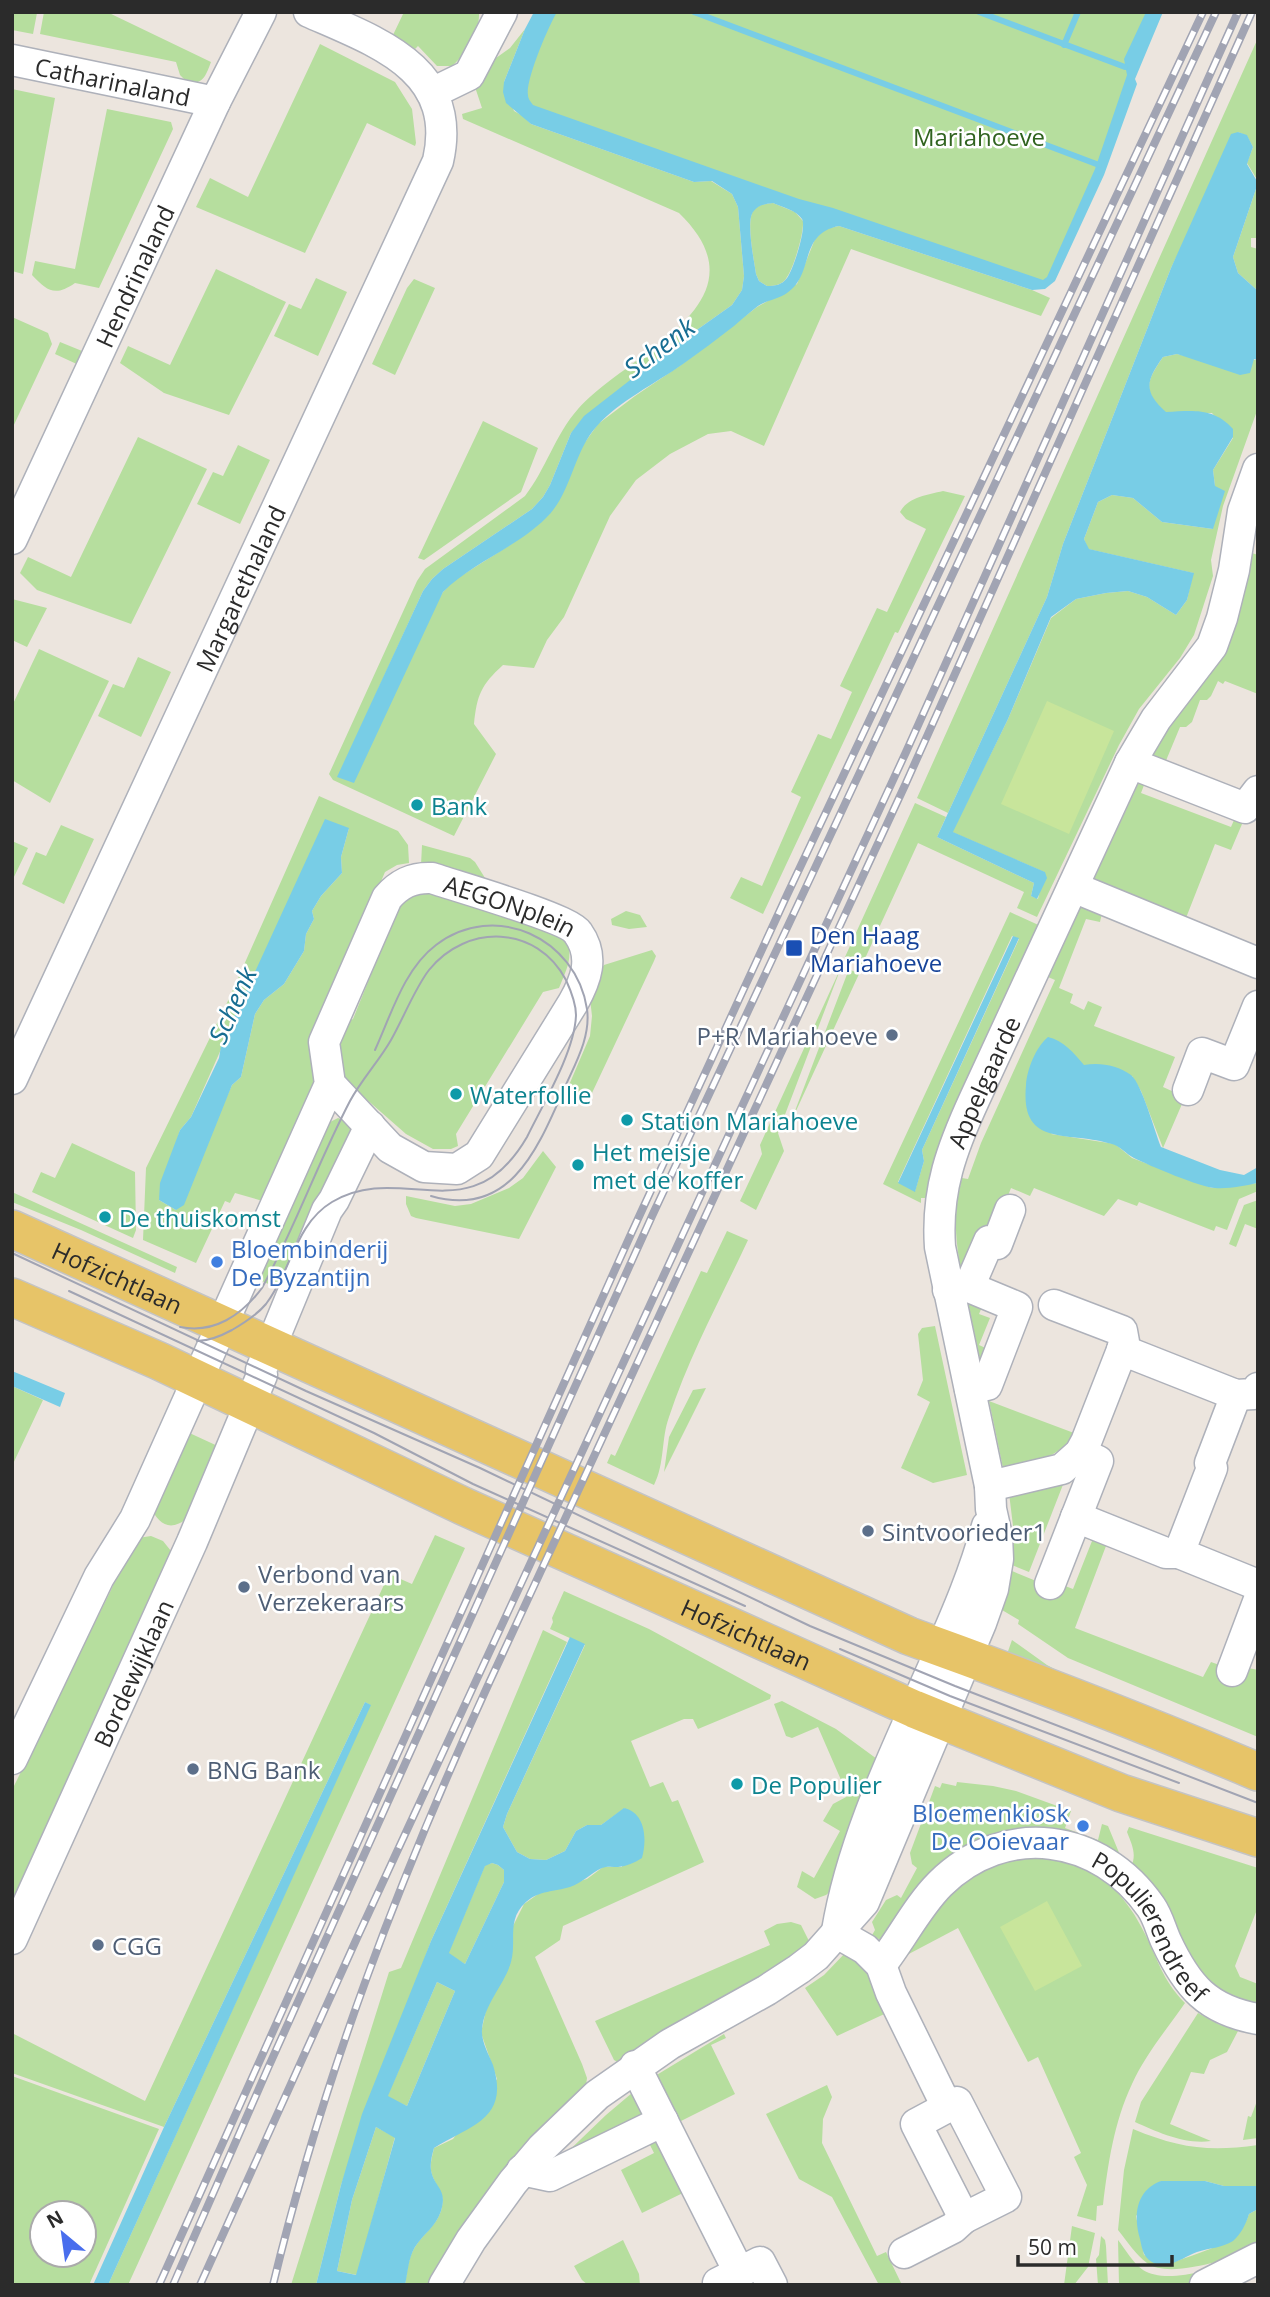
<svg xmlns="http://www.w3.org/2000/svg" width="1270" height="2297" viewBox="0 0 1270 2297" font-family="'Open Sans',sans-serif">
<style>
.green{fill:#b6de9e;fill-rule:evenodd}
.pitch{fill:#c8e59b}
.water{fill:#78cde6;fill-rule:evenodd}
.lines{fill:none;stroke-linecap:round;stroke-linejoin:round}
.stream{stroke:#78cde6;stroke-width:6}
.minor-casing{stroke:#aeb1ba;stroke-width:33}
.major-casing{stroke:#c4c4c4;stroke-width:40}
.minor{stroke:#fff;stroke-width:30}
.major{stroke:#e7c468;stroke-width:37}
.tram{stroke:#a1a4b3;stroke-width:2}
.rail-casing{stroke:#a1a4b3;stroke-width:8}
.rail{stroke:#fff;stroke-width:5;stroke-dasharray:16;stroke-linecap:butt}
.culture-dot{fill:#0f9aa8;stroke:#fff;stroke-width:2.5}
.transit-dot{fill:#1a4fb4;stroke:#fff;stroke-width:2.5}
.service-dot{fill:#5c6f8a;stroke:#fff;stroke-width:2.5}
.shop-dot{fill:#3f7fe0;stroke:#fff;stroke-width:2.5}
.labels{text-anchor:middle;dominant-baseline:central;stroke-width:5;stroke-linejoin:round;paint-order:stroke}
.street-label{font-size:24px;fill:#2b2b2b;stroke:#fff}
.park-label{font-size:24px;fill:#30631f;stroke:#fff}
.culture-label{font-size:24px;fill:#0d838f;stroke:#fff;text-anchor:start}
.transit-label{font-size:24px;fill:#164399;stroke:#fff;text-anchor:start}
.service-label{font-size:24px;fill:#4e5e75;stroke:#fff;text-anchor:start}
.shop-label{font-size:24px;fill:#366cbe;stroke:#fff;text-anchor:start}
.water-label{font-size:26px;font-style:italic;fill:#176d92;stroke:#fff}
</style>
<rect width="100%" height="100%" fill="#ece5de"/>
<path class="green" d="M12 12 37 13 33 34 12 30Z
M44 12H107L211 62C206 75 204 84 188 83L180 75 176 62 40 34Z
M404 12H479C480 32 467 53 452 66H437L418 46 415 49 393 35Z
M551 12H1156L1097 178 1053 277 1037 286 510 102Z
M525 29 504 82 514 111 523 116 531 124 694 182 711 181 732 194 738 207 744 276 742 290 732 305 670 349 571 433 550 485 543 497 532 509 443 569 432 579 423 591 338 777 443 592 453 581 513 543 598 424 635 396 681 365 757 307 797 284 815 239 825 229 839 226 1032 290 1050 298 1041 316 851 249 764 446 731 431 708 434 670 454 636 480 610 516 564 617 547 640 534 668 503 665C481 685 477 695 474 724L496 754 454 836 333 780 329 774 417 581 425 569 525 496C546 469 555 435 578 409 628 353 772 303 679 213L463 119 462 114 482 108 475 87 483 79 496 58 510 48Z
M1258 38V181L1247 163 1253 147 1247 136 1238 132 1171 268 1063 544 1047 597 948 813 917 798Z
M320 44 395 82 412 109 416 143 415 146 367 123 305 253 196 207 210 178 248 197Z
M12 89 55 98 23 274 12 271Z
M107 109 171 122 173 129 99 288 75 283C55 297 47 291 32 275L35 261 75 269Z
M1258 183V238H1251V247L1258 249V291L1238 273 1233 257Z
M773 203 795 212 803 221C804 233 794 267 787 277 783 285 775 286 767 286L759 281 756 274C754 260 746 222 753 211 758 204 766 204 773 203Z
M216 269 286 302 229 415 164 393 120 363 128 346 170 365Z
M316 278 347 292 318 356 274 336 289 304 301 309Z
M414 279 435 288 395 375 372 364 407 288Z
M12 317 48 333 52 344 12 429Z
M60 342 87 353 81 366 55 354Z
M1177 354 1193 358 1258 360V408L1223 506 1211 560 1213 576 1194 635 1180 658 1139 709 1119 745 1037 917 1017 908 1024 892 918 843 862 965 845 957 915 803 946 817 937 837 1034 883 1031 896 1038 899 1044 872 952 832 1008 719 1051 618 1076 599 1106 593 1128 591 1147 597 1176 615 1187 600 1193 573 1088 549 1084 539 1098 502 1112 495 1133 498 1162 522 1213 529 1215 486 1213 470 1233 438 1212 413H1166C1142 391 1146 382 1163 357Z
M483 421 538 448 521 492 424 560 418 558Z
M138 437 207 469 131 624 37 590 20 573 28 557 71 577Z
M238 445 270 460 240 524 197 504 213 472 223 476Z
M943 491 965 496 898 633 895 632 763 914 730 898 741 877 762 886 801 797 791 792 818 734 831 739 852 692 840 686 877 608 887 612 926 529 906 519 900 512C908 497 927 495 943 491Z
M1249 552 1258 555V694L1225 681 1223 684 1218 681 1211 696 1207 700H1200L1192 722 1186 727H1180L1165 763 1147 756Z
M12 599 47 608 27 647 12 640Z
M39 649 109 681 50 803 12 780V706Z
M138 657 171 672 141 737 98 716 113 684 124 688Z
M1141 778 1146 780 1141 793 1231 827 1237 813 1245 817 1231 850 1215 844 1184 923 1091 885Z
M319 796 398 831 408 845 409 863 397 865 385 872 314 1039 316 1093 266 1202 235 1193 230 1203 225 1201 196 1263 143 1240 146 1168 227 1003ZM349 828 341 857 342 873 321 896 312 911 314 919 306 934 304 951 284 984 264 1000 255 1014 241 1077 232 1085 176 1210 159 1200 180 1130 191 1117 238 1011Z
M61 825 94 839 64 904 22 884 36 852 46 856Z
M12 841 28 848 12 881Z
M422 845 470 858 475 862 490 886 421 865Z
M434 888 439 896 528 923 567 938C573 959 567 968 559 988L543 992 456 1134 458 1146 451 1149H433L406 1134 341 1077 333 1045 342 1024 353 1019 393 920 400 895Z
M1081 906 1102 913 1100 922 1086 919 1059 988 1073 994 1070 1003 1084 1010 1088 1001 1102 1007 1094 1026 1175 1057 1163 1087 1185 1097 1163 1148 1141 1091 1132 1076 1051 1134 1115 1144 1132 1158 1212 1188 1258 1183V1191L1239 1199 1227 1230 1216 1226 1214 1231 1139 1202 1137 1206 1118 1199 1104 1216 1034 1188 1030 1196 1011 1188 1000 1216 961 1272C955 1235 953 1215 962 1178L968 1179 981 1143 1055 980 1048 977Z
M626 911 640 915 647 927 629 929 612 925 611 919Z
M1010 912 1045 928 935 1187 928 1186 926 1198H921V1203L883 1184ZM1012 936 1019 939 922 1150 924 1161 915 1191 898 1182Z
M652 950 656 956 654 961 592 1093 560 1106 590 1036 592 1016 589 990 604 965Z
M842 965 778 1133 784 1151 756 1210 740 1201 762 1154 760 1145Z
M849 969 859 974 790 1124Z
M338 1118 348 1122 353 1128 282 1290 253 1277 330 1122Z
M72 1143 135 1172 136 1230 133 1238 32 1192 41 1172 55 1178Z
M543 1151 556 1167 519 1239 416 1218 411 1216 406 1204V1196L455 1206 471 1204 509 1188 523 1178Z
M12 1192 177 1267 175 1273 81 1230 12 1202Z
M1258 1200V1229L1245 1224 1236 1247 1229 1244 1244 1205Z
M727 1231 748 1240C721 1298 689 1356 669 1417 661 1439 665 1463 654 1485L607 1463 611 1454 615 1456 701 1271 707 1273Z
M966 1293 985 1300 979 1314 990 1318 979 1345 992 1351 983 1374Z
M935 1326 967 1475 933 1483 901 1468 930 1402 917 1395 923 1380 918 1334 922 1328Z
M12 1386 43 1400 12 1466Z
M706 1388 664 1472 669 1437 693 1390Z
M989 1401 1074 1433C1058 1461 1032 1461 1003 1468Z
M183 1430 222 1448 188 1518C170 1532 159 1525 150 1506Z
M1064 1482 1029 1572 1012 1565 1014 1534 1009 1493Z
M435 1535 465 1548 128 2285H108L370 1705 365 1702 164 2127 12 2073V2033L145 2101 389 1574 412 1584Z
M1079 1535 1109 1538 1075 1628 1203 1677 1211 1662C1226 1668 1242 1666 1258 1670V1737L1068 1658 1018 1624 1019 1620 1002 1610 1012 1571 1041 1583 1060 1584 1073 1589 1092 1541Z
M151 1536 163 1541 171 1551 170 1566 12 1910V1790L111 1590 129 1548 138 1538Z
M564 1591 649 1629 771 1695 770 1699 698 1729 693 1719H684L631 1741 650 1787 663 1782 672 1802 678 1800 704 1862 563 1926 560 1940 535 1957 582 2064 587 2078 585 2093 431 2285H405C407 2272 408 2258 415 2247 423 2234 436 2226 441 2211 446 2192 438 2191 432 2175 429 2166 432 2157 434 2148L453 2139 497 2079 481 2033 486 2010 511 1961 512 1928 524 1904 541 1892 587 1879 603 1867H622L625 1808 601 1825H587L576 1831 565 1851 546 1860 530 1859 517 1852 503 1827 507 1814 585 1645 550 1629 553 1622 552 1618Z
M543 1630 567 1642 431 1941 341 2185 316 2285H291L389 1972 401 1968Z
M1012 1640 1047 1665 1071 1678 1006 1657Z
M782 1701 836 1729 877 1759 832 1890 826 1895 815 1899 797 1887 802 1871 814 1878 840 1831 823 1821 833 1804 848 1796 818 1727 792 1738 786 1736 774 1704Z
M957 1782 993 1786 1016 1791 1071 1811 1065 1828 1098 1840 1102 1824 1108 1826 1120 1855 1116 1860 998 1841 891 1938 879 1939 871 1937 875 1930 872 1922 886 1900 897 1895 901 1898 917 1868 912 1864 910 1853 935 1786 940 1788 942 1783 956 1786Z
M1129 1827 1258 1868V1907L1235 1966 1240 1977 1258 1984V2009L1216 1996 1131 1867C1137 1854 1132 1845 1127 1832Z
M1023 1855C1038 1857 1053 1856 1067 1860 1102 1869 1129 1901 1144 1932 1159 1961 1161 1978 1185 2003 1167 2029 1145 2055 1132 2084 1114 2122 1108 2164 1103 2205L1097 2206 1096 2221 1077 2216 1087 2185 1074 2157 1081 2153 1038 2057 1028 2062 958 1928 905 1956C941 1901 956 1873 1023 1855Z
M492 1863 498 1865 504 1870V1882L465 1964 448 1954 485 1865Z
M791 1922 801 1925 811 1945 621 2064 614 2060 595 2021 770 1945 764 1931 777 1924Z
M848 1950 855 1951 893 2010 837 2036 805 1988 824 1975Z
M437 1982 455 1991 407 2106 387 2097Z
M1198 2013 1218 2024 1238 2031 1227 2052 1210 2060 1204 2074 1191 2072 1170 2124 1211 2141C1186 2145 1157 2132 1135 2122L1141 2102Z
M724 2034 726 2038 711 2045 735 2094 675 2124 655 2076Z
M12 2076 159 2129 89 2285H12ZM84 2213V2255H42V2213Z
M827 2085 832 2097 823 2119 822 2143 877 2256 886 2252 902 2285H879L832 2197 799 2179 766 2114Z
M632 2093 647 2114 555 2164 606 2115Z
M1257 2101 1258 2138 1243 2140 1248 2116 1251 2117Z
M376 2127 395 2137 357 2275 337 2271 352 2200Z
M1133 2129C1179 2148 1208 2152 1258 2145V2186H1224L1205 2181H1161L1136 2216 1144 2255 1169 2264C1197 2252 1239 2246 1249 2214L1258 2209V2250C1231 2257 1170 2280 1147 2263 1136 2255 1127 2241 1118 2230L1124 2170Z
M658 2138 687 2191 642 2213 621 2170 654 2153 647 2139Z
M1072 2226 1095 2233 1088 2267 1074 2285H1064Z
M1101 2236 1105 2240 1106 2246 1108 2285H1098L1096 2259 1099 2255Z
M623 2240 639 2274 640 2285H588L582 2280 574 2266Z
M1118 2240C1125 2249 1133 2263 1143 2270 1165 2284 1209 2270 1231 2263L1188 2285H1119Z"/>
<path class="pitch" d="M1047 701 1114 731 1069 834 1001 804Z
M1047 1901 1082 1966 1035 1991 1000 1927Z"/>
<path class="water" d="M534 12H557C549 25 525 81 528 95 528 99 531 102 533 105L799 199 833 208 1043 280 1047 277 1095 169 1127 75 1124 59 1146 12H1163L1135 79 1137 84 1104 175 1055 281 1045 289 1032 290 839 226C798 234 815 274 787 293 779 299 767 300 758 306 750 312 742 319 734 326 717 339 700 352 683 364 656 383 618 402 597 426 573 452 572 493 546 518 516 548 473 562 443 592L354 783 337 777 423 591 432 579 443 569 532 509 543 497 550 485 571 433 584 416 670 349 732 305 742 290 744 276 738 207 732 194 712 181 694 182 531 124 506 103 503 92 504 82 525 29ZM773 203C782 207 796 210 802 219 807 228 793 270 787 278 782 285 775 286 767 286L759 281 756 274C754 260 746 222 753 212 758 205 765 204 773 203Z
M1238 132 1247 135 1253 147 1247 164 1258 183 1233 257 1238 273 1258 291V360L1254 359 1250 373 1240 375 1177 354 1163 357C1146 381 1143 391 1166 412 1193 411 1213 407 1233 429V437L1213 470 1215 486 1225 491 1213 529 1162 522 1133 498 1112 495 1098 502 1084 539 1089 549 1194 573 1187 600 1176 615 1147 597 1128 591 1106 593 1076 599 1051 617 1008 719 953 832 1045 872 1047 878 1037 899 1031 896 1034 883 937 837 1047 597 1063 544 1171 268 1231 134Z
M325 819 349 828 341 857 342 873 321 896 312 911 314 919 306 934 304 951 284 984 264 1000 255 1014 241 1077 232 1085 184 1205 176 1210 159 1200 160 1183 180 1130 191 1117 219 1058 221 1046Z
M1013 936 1019 938 922 1150 924 1161 915 1192 898 1183Z
M1048 1037C1064 1041 1073 1052 1084 1065 1099 1062 1118 1065 1131 1075 1142 1084 1155 1132 1161 1147L1220 1170 1244 1175 1258 1167 1257 1183C1244 1186 1229 1189 1215 1188 1202 1188 1148 1165 1134 1158 1126 1154 1120 1146 1112 1144 1068 1130 1020 1149 1026 1085 1027 1069 1036 1047 1048 1037Z
M12 1371 65 1393 60 1407 12 1386Z
M570 1637 585 1644 507 1814 503 1827 517 1852 530 1859 546 1860 565 1851 576 1831 587 1825H601L624 1808C646 1813 647 1840 642 1858 634 1863 627 1866 618 1867 613 1867 607 1866 602 1868 591 1873 582 1883 570 1887 554 1892 540 1890 526 1902 506 1920 517 1941 511 1962 504 1986 484 2003 482 2030 481 2041 489 2055 493 2065 510 2119 471 2125 434 2148 432 2155 430 2163 431 2170 434 2188 448 2188 441 2211 436 2227 423 2234 415 2247 408 2259 408 2272 405 2285H316L341 2185 362 2114 431 1941ZM492 1863 498 1865 504 1870V1882L465 1964 449 1953 485 1866ZM437 1982 455 1991 407 2106 388 2096ZM376 2127 395 2138 356 2275 337 2271 352 2200Z
M365 1702 371 1705 108 2285H93L164 2127Z
M1161 2181H1205L1224 2186H1258V2209L1249 2214C1246 2224 1241 2234 1233 2241 1222 2248 1209 2248 1197 2252 1187 2256 1178 2262 1167 2265 1162 2266 1157 2265 1152 2262 1143 2257 1142 2248 1140 2239 1133 2216 1136 2190 1161 2181Z"/>
<g class="lines">
<path class="stream" d="M694 12 1099 165
M979 12 1125 67
M1064 45 1078 12"/>
<g class="minor-casing">
<g id="minor">
<path id="s1" d="M12 60 215 102"/>
<path d="M432 93 469 75 502 12"/>
<path id="s2" d="M12 539 215 102 261 12"/>
<path d="M1130 763 1245 808 1258 791"/>
<path d="M1073 887 1258 963"/>
<path id="s3" d="M12 1079 438 161C459 69 377 42 309 12"/>
<path d="M1188 1090 1202 1053 1234 1065 1258 1006"/>
<path d="M969 1287 989 1241 997 1244 1010 1210"/>
<path d="M948 1290 969 1287 1017 1307 987 1385 970 1389"/>
<path d="M1054 1305 1122 1331 1124 1342 1122 1350"/>
<path d="M1236 1395 1210 1463 1212 1468 1179 1553 1258 1585"/>
<path d="M990 1486 1062 1469 1080 1453 1086 1442 1122 1350 1236 1395 1254 1394 1258 1388"/>
<path d="M1076 1517 1166 1553H1179"/>
<path d="M1050 1584 1098 1461 1080 1453"/>
<path d="M1232 1671 1258 1602"/>
<path id="s4" d="M12 1759 99 1577 135 1519 330 1084 324 1042 387 898C399 884 412 877 432 878 455 886 568 918 578 933 595 957 586 980 573 1003L479 1155 457 1169 424 1167 390 1148 330 1084"/>
<path d="M837 1931C853 1835 899 1745 938 1656 957 1613 975 1571 987 1526"/>
<path d="M837 1933 865 1949 881 1965 891 1993 947 2107"/>
<path id="s5" d="M12 1939 192 1542 262 1375 261 1370 327 1210 334 1200 370 1126"/>
<path id="s6" d="M881 1965C901 1940 917 1907 940 1884 1005 1820 1100 1833 1151 1907 1158 1917 1161 1930 1166 1941 1187 1986 1207 2010 1258 2019"/>
<path d="M635 2066 739 2272"/>
<path d="M957 2102 1006 2197 964 2218 916 2124Z"/>
<path d="M522 2170 550 2176 663 2121"/>
<path d="M904 2253 953 2228 964 2218"/>
<path id="s7" d="M444 2285 471 2240 513 2182 542 2148 597 2095 670 2044 767 1990 799 1969 816 1956 864 1902 981 1623 993 1589 998 1559 997 1536 991 1509 990 1486 940 1247C936 1190 952 1148 975 1098L1130 763 1156 719 1212 646 1222 618 1234 570 1243 511 1258 469"/>
<path d="M719 2285 718 2283 760 2262 772 2285"/>
<path d="M1205 2285 1258 2258"/>
</g>
</g>
<g class="major-casing">
<g id="major">
<path id="s8" d="M12 1229 909 1636C1026 1678 1143 1723 1258 1772"/>
<path id="s9" d="M12 1297 159 1361 463 1506 914 1709 1121 1793 1258 1838"/>
</g>
</g>
<use href="#minor" class="minor"/>
<use href="#major" class="major"/>
<path class="tram" d="M375 1050C391 1015 404 969 436 945 495 900 576 938 587 1009 591 1037 575 1064 564 1089 538 1148 510 1219 431 1196
M12 1253 306 1391 480 1468 810 1626 955 1686 1258 1803
M69 1291 374 1433 473 1484 745 1606
M180 1327C214 1334 242 1315 262 1288 295 1228 318 1162 350 1101 362 1079 379 1061 391 1040 403 1019 415 988 429 970 467 923 537 925 566 980 571 991 576 1003 576 1015 575 1051 543 1104 527 1137 470 1235 402 1160 332 1202 295 1224 291 1272 266 1304 257 1315 244 1323 232 1330 221 1336 209 1341 197 1341
M840 1649 950 1696 1179 1783"/>
<g class="rail-casing">
<path id="rail" d="M159 2285 631 1234 787 895 1203 12
M173 2285 268 2068 652 1216 1216 12
M200 2285 357 1938 906 752 1238 12
M273 2285C323 2077 400 1877 489 1683L906 783 1252 12"/>
</g>
<use href="#rail" class="rail"/>
</g>
<g class="culture-dot">
<circle cx="417" cy="805" r="7"/>
<circle cx="456" cy="1094" r="7"/>
<circle cx="627" cy="1120" r="7"/>
<circle cx="578" cy="1165" r="7"/>
<circle cx="105" cy="1217" r="7"/>
<circle cx="737" cy="1784" r="7"/>
</g>
<rect class="transit-dot" x="785" y="939" width="18" height="18" rx="3.5"/>
<g class="service-dot">
<circle cx="892" cy="1035" r="7"/>
<circle cx="868" cy="1531" r="7"/>
<circle cx="244" cy="1587" r="7"/>
<circle cx="193" cy="1769" r="7"/>
<circle cx="98" cy="1945" r="7"/>
</g>
<g class="shop-dot">
<circle cx="217" cy="1262" r="7"/>
<circle cx="1083" cy="1826" r="7"/>
</g>
<g class="labels">
<g class="street-label">
<text stroke="none"><textPath href="#s1" startOffset="103">Catharinaland</textPath></text>
<text stroke="none"><textPath href="#s2" startOffset="290">Hendrinaland</textPath></text>
<text stroke="none"><textPath href="#s3" startOffset="541">Margarethaland</textPath></text>
<text stroke="none"><textPath href="#s4" startOffset="1080">AEGONplein</textPath></text>
<text stroke="none"><textPath href="#s7" startOffset="1437">Appelgaarde</textPath></text>
<text stroke="none"><textPath href="#s8" startOffset="116">Hofzichtlaan</textPath></text>
<text stroke="none"><textPath href="#s9" startOffset="808">Hofzichtlaan</textPath></text>
<text stroke="none"><textPath href="#s5" startOffset="292">Bordewijklaan</textPath></text>
<text stroke="none"><textPath href="#s6" startOffset="359">Populierendreef</textPath></text>
</g>
<g class="park-label">
<text x="979" y="136">Mariahoeve</text>
</g>
<g class="culture-label">
<text x="431" y="805">Bank</text>
<text x="470" y="1094">Waterfollie</text>
<text x="641" y="1120">Station Mariahoeve</text>
<text x="592" y="1151">Het meisje<tspan x="592" dy="28">met de koffer</tspan></text>
<text x="119" y="1217">De thuiskomst</text>
<text x="751" y="1784">De Populier</text>
</g>
<g class="transit-label">
<text x="810" y="934">Den Haag<tspan x="810" dy="28">Mariahoeve</tspan></text>
</g>
<g class="service-label">
<text x="878" y="1035" text-anchor="end">P+R Mariahoeve</text>
<text x="882" y="1531">Sintvoorieder1</text>
<text x="258" y="1573">Verbond van<tspan x="258" dy="28">Verzekeraars</tspan></text>
<text x="207" y="1769">BNG Bank</text>
<text x="112" y="1945">CGG</text>
</g>
<g class="shop-label">
<text x="231" y="1248">Bloembinderij<tspan x="231" dy="28">De Byzantijn</tspan></text>
<text x="1069" y="1812" text-anchor="end">Bloemenkiosk<tspan x="1069" dy="28">De Ooievaar</tspan></text>
</g>
<g class="water-label">
<text transform="translate(659 347) rotate(-37)">Schenk</text>
<text transform="translate(232 1005) rotate(-66)">Schenk</text>
</g>
</g>
<rect width="1270" height="2297" fill="none" stroke="#2b2b2b" stroke-width="28"/>
<g transform="translate(63 2234) rotate(331)"><circle r="33" fill="#ffffff" stroke="#aaaaaa" stroke-width="2"/>
<path d="M0-5L12 26L0 18L-12 26Z" fill="#496eed"/>
<text y="-10" font-size="19" font-weight="bold" text-anchor="middle" fill="#2b2b2b">N</text>
</g>
<path d="M1018 2255v10h154v-10" fill="none" stroke="#2b2b2b" stroke-width="3.5"/>
<text x="1028" y="2255" font-size="21" fill="#2b2b2b" stroke="#ffffff" stroke-width="5" paint-order="stroke">50 m</text>
</svg>
